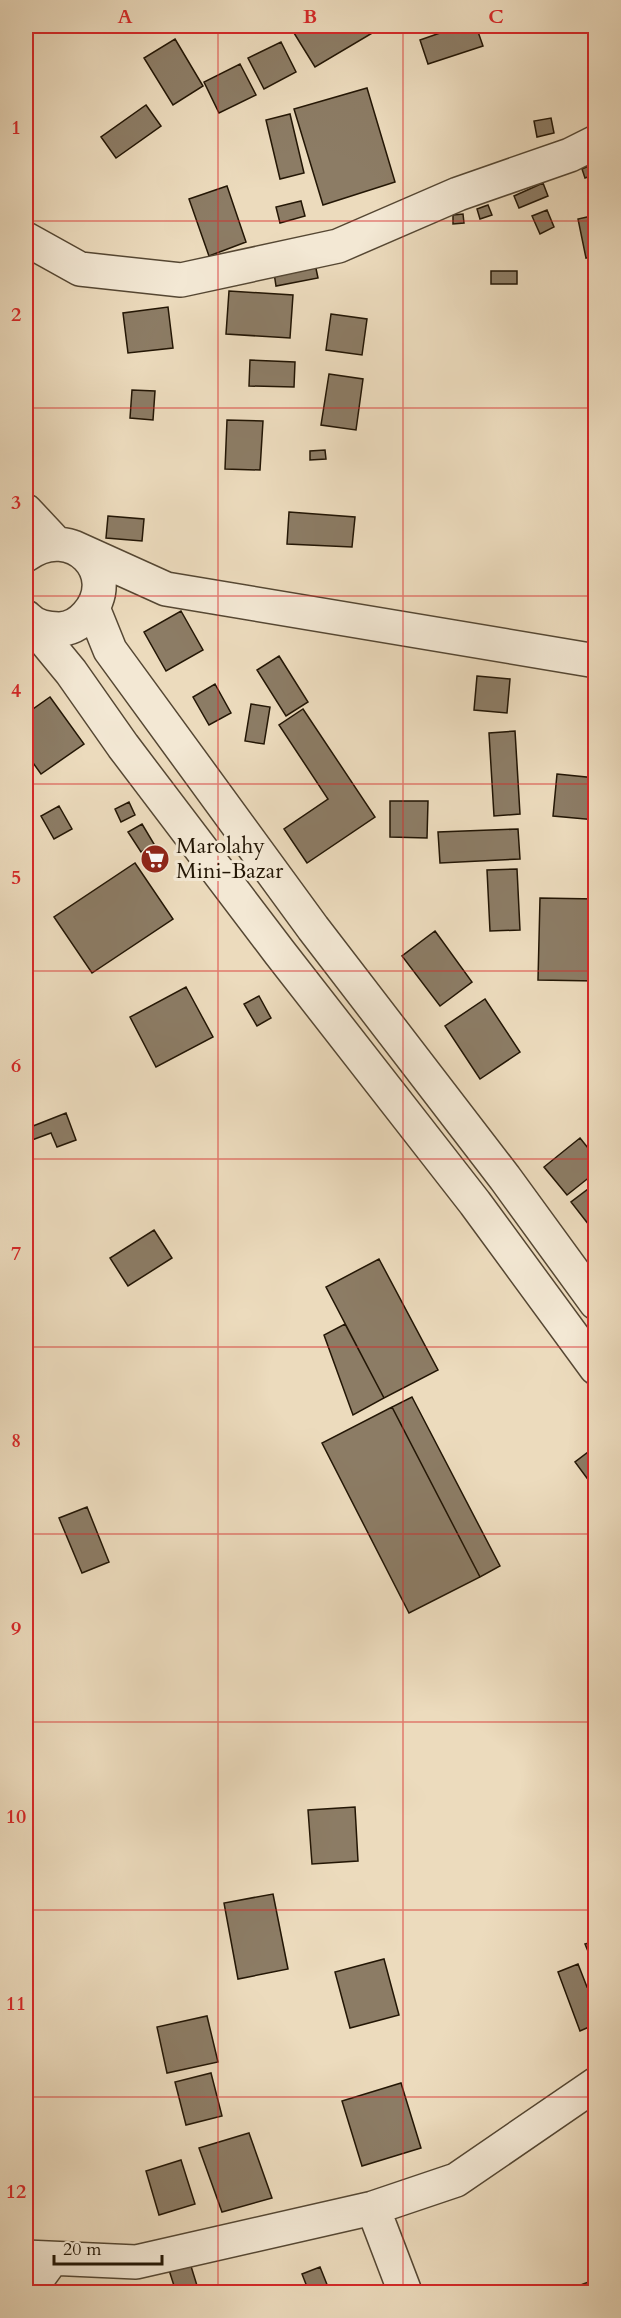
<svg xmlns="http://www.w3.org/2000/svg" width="621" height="2318" viewBox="0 0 621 2318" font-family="Cardo,serif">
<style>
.building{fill:#8c7c65;stroke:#231605;stroke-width:1.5}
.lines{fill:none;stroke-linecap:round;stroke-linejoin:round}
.minor-casing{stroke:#554733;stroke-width:36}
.minor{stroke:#f3e8d4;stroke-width:33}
.grid{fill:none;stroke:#d62828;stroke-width:1.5;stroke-opacity:0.55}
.labels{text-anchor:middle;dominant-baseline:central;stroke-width:6;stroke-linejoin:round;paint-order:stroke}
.poi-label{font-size:22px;fill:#231605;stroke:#f3e8d4;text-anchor:start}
.neatline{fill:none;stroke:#d62828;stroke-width:2}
.grid-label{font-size:20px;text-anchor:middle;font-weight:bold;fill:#d62828}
</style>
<rect width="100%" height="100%" fill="#ecdbbd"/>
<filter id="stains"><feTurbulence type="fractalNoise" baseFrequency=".00333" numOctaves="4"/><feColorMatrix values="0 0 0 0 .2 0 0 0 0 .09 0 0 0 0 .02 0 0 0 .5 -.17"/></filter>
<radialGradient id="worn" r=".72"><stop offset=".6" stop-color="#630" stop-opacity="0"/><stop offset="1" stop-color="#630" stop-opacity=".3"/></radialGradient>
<path class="building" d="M307 26H370L374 32 315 67 294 33Z
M460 26H476L483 46 428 64 420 40Z
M175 39 203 86 173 105 144 58Z
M281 42 296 72 264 89 248 58Z
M240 64 256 95 219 113 204 82Z
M367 88 395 182 323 205 294 109Z
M146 105 161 126 116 158 101 137Z
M290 114 304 173 280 179 266 120Z
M551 118 554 133 537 137 534 121Z
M593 164 596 174 585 178 582 169Z
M543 183 548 196 519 208 514 196Z
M227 186 246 242 209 256 189 199Z
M301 201 305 216 280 223 276 207Z
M488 205 492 215 480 219 477 209Z
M547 210 554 227 540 234 532 216Z
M463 214 464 223 453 224V215Z
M596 215V256L586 258 578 219Z
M314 259 318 278 276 286 273 266Z
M491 271H517V284H491Z
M229 291 293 295 290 338 226 334Z
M168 307 173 348 128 353 123 313Z
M331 314 367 319 362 355 326 350Z
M250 360 295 362 294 387 249 386Z
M329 374 363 379 356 430 321 425Z
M132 390 155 391 153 420 130 418Z
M227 420 263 421 260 470 225 469Z
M325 450 326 459 310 460V451Z
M289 512 355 517 352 547 287 544Z
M108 516 144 519 142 541 106 538Z
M181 611 203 650 166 671 144 632Z
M279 656 308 702 286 716 257 670Z
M477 676 510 679 507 713 474 710Z
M215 684 231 713 209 725 193 697Z
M50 697 84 744 41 774 26 753V714Z
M251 704 270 707 264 744 245 741Z
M303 709 375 817 307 863 284 829 328 799 279 725Z
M515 731 520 814 494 816 489 733Z
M557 774 596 778V820L553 816Z
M390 801H428L427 838 390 837Z
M129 802 135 815 121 822 115 809Z
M59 806 72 829 54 839 41 816Z
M142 824 154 844 141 852 128 832Z
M518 829 520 859 440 863 438 832Z
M135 863 173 919 92 973 54 917Z
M517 869 520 930 490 931 487 870Z
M540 898 596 899V981L538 980Z
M435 931 472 982 440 1006 402 956Z
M186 987 213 1037 156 1067 130 1017Z
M259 996 271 1018 257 1026 244 1004Z
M485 999 520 1052 480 1079 445 1026Z
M66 1113 76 1140 57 1147 51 1133 32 1140 28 1128Z
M580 1138 596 1158V1172L567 1195 544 1167Z
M596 1183V1234L571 1202Z
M154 1230 172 1258 128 1286 110 1258Z
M379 1259 438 1370 384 1398 326 1287Z
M345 1324 384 1398 353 1415 324 1335Z
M412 1397 500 1566 480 1577 392 1407Z
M392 1407 480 1577 409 1613 322 1443Z
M596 1446V1489H595L575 1462Z
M87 1507 109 1562 82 1573 59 1518Z
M355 1807 358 1861 312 1864 308 1810Z
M273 1894 288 1969 238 1979 224 1903Z
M596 1941V1971L585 1944Z
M384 1959 399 2015 350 2028 335 1972Z
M578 1964 587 1987 596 1983V2024L580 2031 558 1972Z
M207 2016 218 2062 167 2073 157 2027Z
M211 2073 222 2116 186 2125 175 2082Z
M401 2083 421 2148 362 2166 342 2101Z
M249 2133 272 2198 222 2212 199 2148Z
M181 2160 195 2204 159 2215 146 2171Z
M190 2263 199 2292H176L169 2270Z
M320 2267 330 2292H309L302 2274Z
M596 2279V2292H575L573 2288Z
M102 2286 105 2292H87Z"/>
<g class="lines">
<g class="minor-casing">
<path id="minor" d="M26 239 80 269 181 280 338 246 458 194 570 155 596 142
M26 511 56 543
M73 547 166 589 596 661
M26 555C72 521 123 574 87 615 80 623 70 629 59 629 47 629 34 626 26 617
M93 608 110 650 313 928 505 1178 596 1303
M29 621 71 672 123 746 280 953 475 1203 596 1368
M373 2208 405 2292
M26 2257 136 2262 373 2208 456 2180 596 2084
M28 2292 52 2259"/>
</g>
<use href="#minor" class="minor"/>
</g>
<path class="grid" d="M218 26V2292M403 26V2292M26 221H596M26 408H596M26 596H596M26 784H596M26 971H596M26 1159H596M26 1347H596M26 1534H596M26 1722H596M26 1910H596M26 2097H596"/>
<defs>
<g id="supermarket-disc" transform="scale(1.5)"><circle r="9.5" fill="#8f2418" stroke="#f3e8d4"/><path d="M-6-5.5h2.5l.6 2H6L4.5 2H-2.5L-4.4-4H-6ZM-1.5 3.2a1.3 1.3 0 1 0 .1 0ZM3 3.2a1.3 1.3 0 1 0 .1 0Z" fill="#fff"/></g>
</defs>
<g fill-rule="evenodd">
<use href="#supermarket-disc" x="155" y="859"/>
</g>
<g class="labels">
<g class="poi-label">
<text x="176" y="846">Marolahy<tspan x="176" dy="25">Mini-Bazar</tspan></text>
</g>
</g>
<rect width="621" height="2318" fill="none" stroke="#ecdbbd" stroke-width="66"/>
<path d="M54 2255v9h108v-9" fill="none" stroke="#231605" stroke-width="3"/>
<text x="63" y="2255" font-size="18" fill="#231605" stroke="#f3e8d4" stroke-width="4.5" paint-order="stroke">20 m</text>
<rect x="33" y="33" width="555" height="2252" class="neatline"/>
<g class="grid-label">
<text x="125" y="23">A</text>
<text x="310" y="23">B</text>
<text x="496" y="23">C</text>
<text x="16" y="134">1</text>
<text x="16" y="321">2</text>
<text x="16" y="509">3</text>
<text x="16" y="697">4</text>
<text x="16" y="884">5</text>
<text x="16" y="1072">6</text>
<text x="16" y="1260">7</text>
<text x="16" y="1447">8</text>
<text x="16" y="1635">9</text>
<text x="16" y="1823">10</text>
<text x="16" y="2010">11</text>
<text x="16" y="2198">12</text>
</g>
<rect width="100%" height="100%" filter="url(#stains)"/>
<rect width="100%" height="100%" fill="url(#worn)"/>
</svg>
